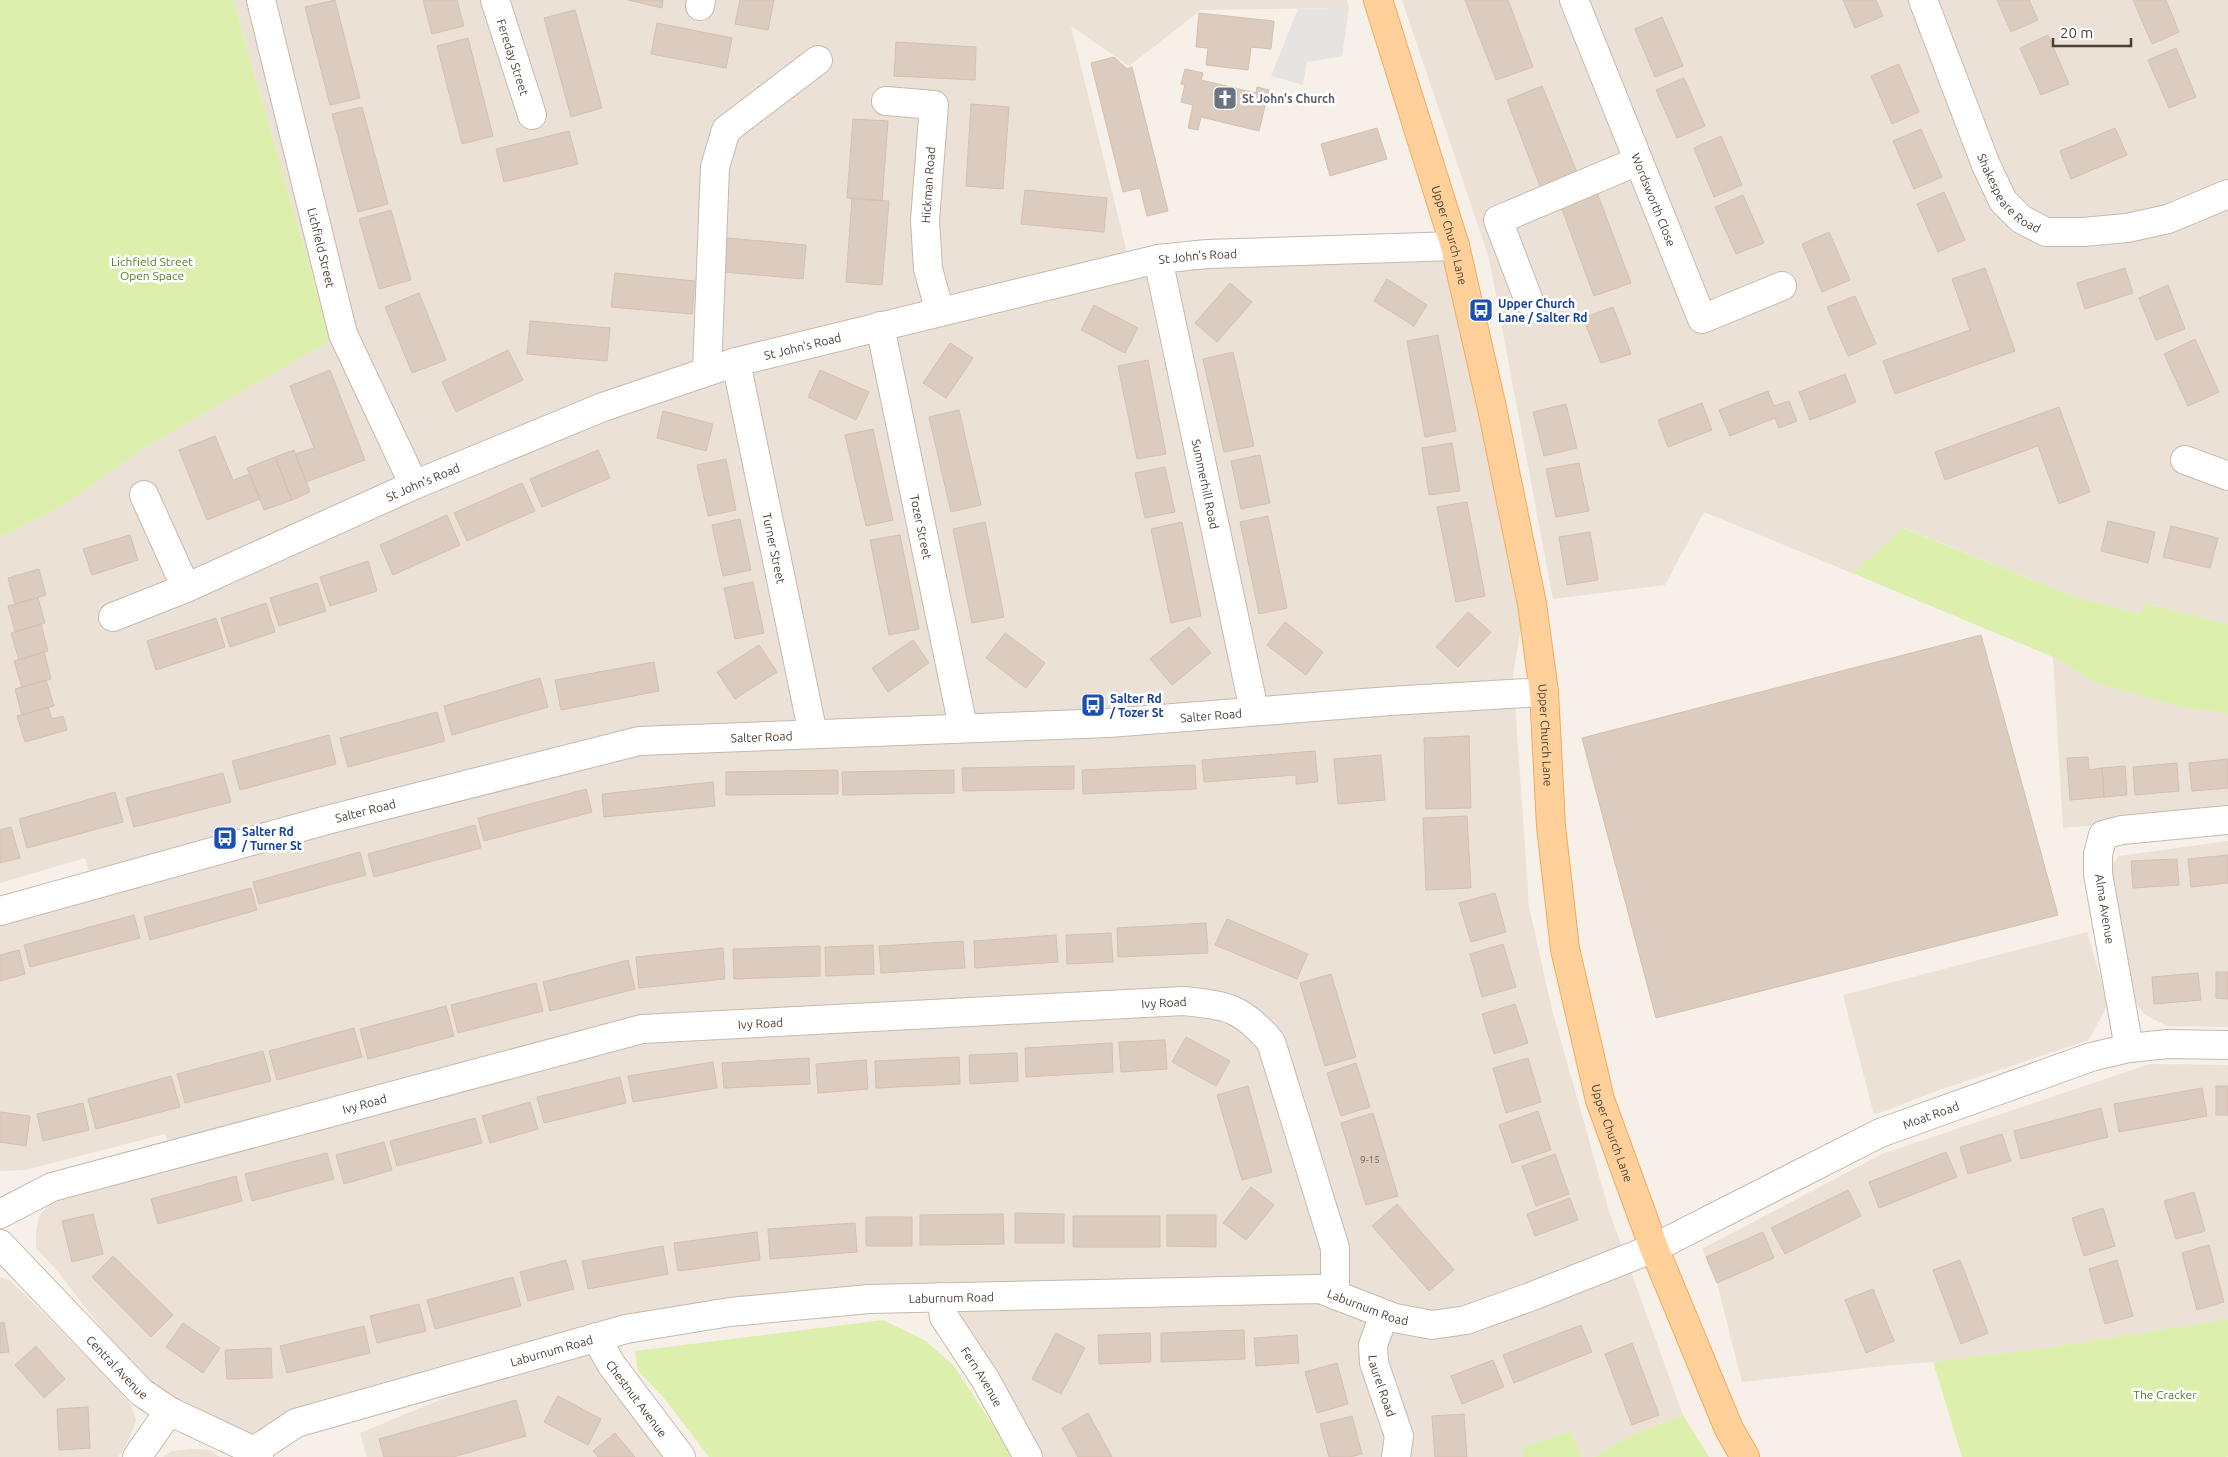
<svg xmlns="http://www.w3.org/2000/svg" width="2228" height="1457" viewBox="0 0 2228 1457" font-family="Ubuntu,sans-serif">
<style>
.residential{fill:#ebe1d6}
.green{fill:#dcefad}
.parking{fill:#e7e3e1}
.building{fill:#dcccbf;stroke:#d5bfaf}
.lines{fill:none;stroke-linecap:round;stroke-linejoin:round}
.minor-casing{stroke:#c6b9ad;stroke-width:30}
.major-casing{stroke:#f2aa5b;stroke-width:30}
.minor{stroke:#fff;stroke-width:28}
.major{stroke:#ffd099;stroke-width:28}
.labels{text-anchor:middle;dominant-baseline:central;stroke-width:5;stroke-linejoin:round;paint-order:stroke}
.number-label{font-size:10px;fill:#6f6258}
.street-label{font-size:12px;fill:#4b3f36;stroke:#fff}
.worship-label{font-size:12px;font-weight:bold;fill:#5b616d;stroke:#fff;text-anchor:start}
.park-label{font-size:12px;fill:#547f20;stroke:#fff}
.transit-label{font-size:12px;font-weight:bold;fill:#164399;stroke:#fff;text-anchor:start}
</style>
<rect width="100%" height="100%" fill="#f6f0e9"/>
<path class="residential" d="M233 0H1347L1349 8 1201 10 1129 66 1071 26 1132 273 1168 266 1446 255 1525 604 1513 674 1529 907 1551 1006 1609 1211 1683 1415 1633 1434 1593 1457H1582L1571 1431 1523 1447V1457H1038L965 1333 949 1291 728 1306 256 1444 144 1382 54 1267 36 1248V1232L39 1216 53 1200 179 1169 165 1134 25 1170 0 1171V925L97 898 85 858 0 883V537L64 505 144 448 331 340Z
M1402 0H2228V624L2145 603 2142 614 2078 598 1904 528 1852 573 1704 512 1665 585 1553 599 1489 258Z
M2053 657 2096 683 2180 707 2228 714V813L2063 828Z
M2228 841V1027L2167 1026 2145 1015 2135 1002 2105 873 2119 856Z
M2087 932 2108 1004 2089 1040 1942 1089 1874 1115 1843 995Z
M2150 1064 2228 1065V1319L2060 1346 1933 1362 1884 1366 1742 1382 1717 1283 1702 1249 1882 1154Z
M0 1277 11 1281 117 1387 132 1407 136 1421 126 1445 118 1457H0Z
M591 1344 673 1457H367L360 1433 549 1355Z
M192 1449 210 1450 220 1457H163L172 1451Z"/>
<path class="green" d="M0 0H233L331 340 144 448 64 505 0 537Z
M1903 528 2078 598 2141 614 2144 603 2228 624V714L2180 707 2096 683 2053 657 1852 573Z
M2228 1319V1456L2226 1457H1962L1933 1362 2060 1346Z
M883 1320 926 1341 954 1366 1008 1449 1010 1457H709L664 1398 638 1371 635 1351Z
M1683 1415 1709 1457H1593L1633 1434Z
M1571 1431 1582 1457H1523V1447Z"/>
<path class="parking" d="M1349 8 1342 56 1307 62 1303 85 1271 76 1298 9Z"/>
<path class="building" d="M335 0 360 98 330 105 305 7Z
M423 0H457L464 26 432 34Z
M628 0H663L662 8Z
M740 0H774L768 30 735 24Z
M1465 0H1508L1533 67 1496 80Z
M1843 0H1876L1883 16 1855 28Z
M1997 0H2029L2038 20 2011 32Z
M2133 0H2166L2179 32 2152 44Z
M575 10 602 108 571 117 544 18Z
M1199 13 1274 21 1271 49 1251 47 1248 70 1206 65 1208 48 1196 47Z
M1662 17 1683 66 1655 77 1635 29Z
M657 23 732 38 726 68 651 54Z
M2048 35 2069 84 2041 95 2020 48Z
M468 38 493 136 462 144 437 46Z
M896 42 976 47 975 80 894 76Z
M2176 48 2196 97 2169 108 2148 60Z
M1114 57 1127 69 1132 67 1168 211 1147 216 1140 188 1123 192 1091 63Z
M1899 64 1919 112 1892 124 1871 76Z
M1185 69 1203 73 1201 80 1256 93 1257 87 1269 90 1259 131 1201 117 1198 130 1188 128 1193 105 1181 102 1185 85 1181 84Z
M1684 78 1705 126 1677 138 1656 90Z
M1542 86 1578 175 1541 189 1507 100Z
M971 104 1009 107 1003 189 966 186Z
M362 107 388 204 358 212 332 114Z
M853 119 888 121 882 201 847 198Z
M1377 128 1387 159 1330 176 1321 144Z
M2115 128 2127 155 2071 179 2060 151Z
M1921 129 1942 177 1914 189 1893 141Z
M569 131 578 164 504 182 496 149Z
M1721 136 1742 185 1714 197 1694 148Z
M1595 187 1631 283 1594 296 1559 201Z
M1025 190 1107 198 1104 232 1021 224Z
M1944 192 1965 240 1938 252 1917 204Z
M1743 195 1764 243 1736 254 1715 207Z
M852 198 889 201 882 285 846 282Z
M391 210 411 280 379 289 359 219Z
M1829 232 1850 280 1822 292 1802 244Z
M727 238 806 245 803 279 724 272Z
M1985 268 2015 351 1895 394 1883 361 1970 330 1952 279Z
M2125 268 2133 293 2085 309 2077 283Z
M615 273 695 281 692 314 611 307Z
M1387 279 1427 305 1414 326 1374 301Z
M1230 283 1252 302 1217 342 1195 323Z
M2168 285 2185 329 2156 340 2139 298Z
M419 293 446 360 412 373 385 307Z
M1855 296 1876 344 1848 356 1827 307Z
M1094 305 1138 328 1125 353 1081 330Z
M1613 307 1631 354 1601 363 1583 318Z
M530 321 610 328 607 361 527 354Z
M1438 335 1456 431 1425 437 1407 341Z
M2195 339 2219 392 2188 406 2164 354Z
M950 343 973 358 946 398 923 383Z
M508 350 523 380 456 412 442 382Z
M1233 352 1254 446 1224 452 1203 359Z
M1148 360 1166 454 1137 459 1118 366Z
M330 370 365 460 306 482 295 454 314 448 290 386Z
M820 370 869 392 856 420 808 397Z
M1845 374 1856 402 1810 420 1799 392Z
M1768 391 1774 406 1789 401 1797 421 1779 428 1775 418 1730 436 1719 410Z
M1702 403 1712 430 1668 447 1658 420Z
M1566 404 1577 448 1544 456 1533 412Z
M2059 407 2090 492 2059 504 2038 446 1945 480 1935 452Z
M959 410 981 505 951 512 929 417Z
M663 411 713 424 706 451 657 438Z
M873 429 893 520 866 526 845 435Z
M215 436 233 480 250 474 260 499 207 520 179 450Z
M1452 443 1460 491 1429 495 1422 448Z
M294 450 310 492 292 500 275 457Z
M598 450 610 478 542 507 530 479Z
M1260 455 1270 503 1241 509 1231 461Z
M275 457 292 500 264 510 247 468Z
M726 459 736 510 708 516 697 465Z
M1579 463 1589 511 1556 517 1546 469Z
M1165 467 1175 512 1145 518 1135 473Z
M522 483 535 511 467 541 454 513Z
M1467 502 1485 596 1456 602 1437 507Z
M447 515 460 545 393 575 380 545Z
M1268 516 1287 608 1259 614 1240 522Z
M740 519 751 570 723 576 712 525Z
M2108 521 2155 532 2148 563 2101 551Z
M985 522 1004 617 972 623 953 529Z
M1182 522 1201 616 1171 623 1151 529Z
M2171 526 2218 538 2210 568 2163 557Z
M1590 532 1598 580 1567 585 1559 537Z
M130 535 138 560 92 575 83 549Z
M900 535 919 629 889 635 870 540Z
M368 561 377 591 330 606 320 577Z
M39 569 46 595 15 604 8 578Z
M753 582 764 633 735 639 724 588Z
M317 583 326 611 279 626 270 598Z
M38 598 45 623 15 632 8 606Z
M266 603 275 632 230 647 221 618Z
M1468 612 1491 632 1458 667 1436 647Z
M216 618 225 647 156 670 147 641Z
M1285 622 1323 652 1306 675 1267 645Z
M41 624 48 651 19 660 11 633Z
M1189 627 1211 653 1172 685 1150 659Z
M1005 633 1045 663 1026 688 986 658Z
M1981 635 2058 915 1656 1018 1582 738Z
M913 640 929 663 888 692 872 668Z
M759 645 777 672 735 699 717 672Z
M44 652 51 679 22 687 14 661Z
M654 662 659 691 561 710 555 680Z
M540 678 548 707 452 735 444 706Z
M46 680 54 706 22 715 15 689Z
M48 707 52 719 63 716 67 730 25 742 17 716Z
M437 712 445 741 348 767 340 738Z
M329 735 336 764 240 790 232 761Z
M1469 736 1471 808 1426 809 1424 738Z
M1315 751 1318 782 1296 784V775L1204 782 1202 760Z
M1381 755 1385 800 1338 804 1334 759Z
M2088 757 2089 770 2102 768 2104 797 2070 800 2067 758Z
M2228 759V788L2192 791 2189 763Z
M2177 763 2179 791 2135 795 2133 767Z
M1195 765 1196 789 1083 794 1082 770Z
M1074 766V789L963 791 962 768Z
M2125 766 2127 795 2104 797 2102 768Z
M838 770V794L726 795V772Z
M954 770V793L843 795 842 772Z
M223 773 231 802 134 827 126 798Z
M713 782 715 806 604 817 602 794Z
M586 789 592 812 484 841 478 818Z
M115 792 123 822 27 848 19 819Z
M1467 816 1471 888 1426 890 1423 818Z
M475 825 481 848 374 877 368 854Z
M11 827 20 858 0 863V830Z
M360 852 366 875 259 904 253 882Z
M2228 855V883L2191 887 2188 859Z
M2177 859 2179 885 2133 888 2131 861Z
M251 888 257 910 150 940 144 917Z
M1495 893 1506 932 1471 942 1459 903Z
M134 915 140 938 30 967 24 945Z
M1227 919 1308 954 1297 979 1215 945Z
M1206 923 1208 953 1118 957 1117 928Z
M1111 933 1113 962 1067 964 1066 935Z
M1056 935 1058 962 975 968 974 941Z
M963 941 965 968 881 973 879 946Z
M1503 944 1516 987 1482 997 1470 954Z
M873 945 874 974 826 976 825 947Z
M820 946V976L734 979 733 949Z
M723 948 725 979 639 988 636 957Z
M19 950 25 974 0 981V955Z
M628 960 635 989 550 1011 543 982Z
M2216 972H2228V999L2216 998Z
M2198 973 2201 1000 2154 1004 2152 977Z
M1331 974 1356 1057 1325 1066 1300 983Z
M536 983 543 1011 458 1033 451 1005Z
M1515 1004 1528 1043 1494 1054 1482 1014Z
M446 1006 454 1036 368 1059 360 1029Z
M354 1028 362 1057 277 1080 269 1051Z
M1186 1037 1230 1061 1216 1086 1172 1062Z
M1165 1040 1167 1069 1121 1072 1119 1042Z
M1112 1043 1113 1072 1026 1077 1025 1048Z
M263 1051 271 1081 185 1103 177 1074Z
M1017 1053 1018 1081 970 1084 969 1055Z
M959 1057 960 1084 876 1088 875 1061Z
M809 1058 810 1084 724 1088 722 1063Z
M1528 1058 1541 1102 1506 1113 1493 1068Z
M866 1060 868 1089 818 1093 816 1064Z
M713 1062 717 1088 633 1102 628 1076Z
M1356 1063 1370 1107 1341 1116 1327 1073Z
M171 1076 180 1107 96 1129 88 1099Z
M620 1077 626 1103 544 1123 537 1097Z
M1248 1086 1272 1172 1242 1180 1217 1095Z
M2216 1086H2228V1115H2216Z
M2202 1088 2207 1116 2119 1132 2114 1104Z
M530 1102 538 1129 490 1143 482 1116Z
M83 1103 89 1130 43 1141 37 1114Z
M2101 1108 2108 1137 2021 1159 2014 1131Z
M1538 1111 1551 1150 1512 1163 1499 1125Z
M0 1112 30 1116 26 1146 0 1142Z
M1373 1113 1398 1196 1366 1205 1341 1123Z
M475 1118 482 1143 397 1166 390 1141Z
M2002 1134 2011 1161 1968 1174 1960 1147Z
M384 1142 392 1170 344 1184 336 1155Z
M1946 1152 1957 1177 1879 1208 1869 1182Z
M327 1153 334 1179 252 1201 245 1174Z
M1555 1154 1569 1194 1536 1206 1522 1166Z
M236 1176 242 1201 158 1224 151 1199Z
M1251 1187 1274 1205 1246 1240 1223 1223Z
M1848 1190 1861 1216 1785 1254 1771 1228Z
M2194 1192 2205 1231 2176 1239 2164 1201Z
M1570 1198 1578 1220 1535 1236 1527 1214Z
M1397 1204 1454 1270 1429 1291 1372 1226Z
M2103 1208 2115 1246 2084 1256 2072 1218Z
M1015 1213 1064 1214V1243H1015Z
M93 1214 103 1254 72 1262 62 1221Z
M1003 1214 1004 1244 920 1245V1215Z
M1167 1215H1216V1247L1167 1246Z
M1073 1216H1160V1247H1073Z
M866 1217H912V1246H866Z
M855 1223 857 1252 770 1259 768 1229Z
M757 1232 760 1260 678 1271 674 1243Z
M1763 1232 1774 1258 1717 1283 1706 1257Z
M2209 1245 2224 1302 2197 1310 2182 1253Z
M663 1246 668 1274 588 1289 582 1261Z
M113 1256 173 1315 151 1337 92 1277Z
M566 1260 574 1289 528 1301 520 1272Z
M1960 1260 1988 1333 1961 1344 1933 1270Z
M2117 1260 2133 1316 2105 1324 2089 1269Z
M513 1277 521 1306 435 1329 427 1300Z
M1873 1289 1894 1341 1866 1353 1845 1300Z
M419 1304 426 1331 377 1343 370 1316Z
M4 1322 9 1352 0 1353V1323Z
M183 1323 220 1348 203 1373 166 1347Z
M1581 1325 1592 1352 1514 1383 1503 1355Z
M364 1326 370 1353 287 1373 280 1346Z
M1244 1330 1245 1359 1161 1362V1333Z
M1056 1333 1085 1348 1061 1394 1032 1379Z
M1150 1333 1151 1362 1099 1364 1098 1335Z
M1297 1335 1299 1363 1256 1366 1254 1338Z
M1632 1343 1659 1415 1632 1425 1605 1354Z
M36 1346 65 1379 44 1398 15 1365Z
M271 1348 272 1378 227 1379 225 1350Z
M1493 1360 1504 1387 1462 1404 1451 1376Z
M1337 1363 1348 1404 1317 1413 1305 1372Z
M558 1396 601 1419 588 1445 544 1422Z
M516 1400 526 1436 453 1457H384L379 1439Z
M88 1407 90 1448 59 1450 57 1409Z
M1088 1413 1112 1457H1078L1062 1428Z
M1464 1414 1467 1457H1435L1432 1416Z
M1352 1416 1362 1454 1350 1457H1329L1320 1424Z
M615 1433 635 1457H598L593 1451Z"/>
<g class="lines">
<g class="minor-casing">
<g id="minor">
<path id="s1" d="M261 0 343 334 414 485"/>
<path id="s2" d="M495 0 532 115"/>
<path id="s3" d="M1574 0 1702 319 1782 286"/>
<path id="s4" d="M1923 0 1986 165 2003 201 2021 219 2046 232H2083L2127 228 2168 219 2228 194"/>
<path d="M700 6 701 0"/>
<path d="M886 101 934 105 925 220 928 269 940 312"/>
<path id="s5" d="M1158 259 1254 710"/>
<path d="M1529 301 1498 220 1638 161"/>
<path id="s6" d="M880 326 963 727"/>
<path id="s7" d="M736 362 813 734"/>
<path d="M707 371 715 167 726 130 818 60"/>
<path d="M2185 460 2228 476"/>
<path d="M144 495 186 588"/>
<path id="s8" d="M113 617 186 588 414 485 603 407 736 362 1158 259 1207 254 1455 246"/>
<path id="s9" d="M0 911 327 820 639 741 1109 723 1390 701 1544 692"/>
<path d="M2129 1048 2098 874V854L2103 835 2122 830 2228 820"/>
<path id="s10" d="M0 1214 52 1187 642 1029 1184 1001C1228 1006 1241 1007 1271 1042L1335 1248V1295"/>
<path id="s11" d="M0 1244 141 1392 169 1411 254 1451 259 1457"/>
<path id="s12" d="M941 1297 944 1317 985 1379 1028 1457"/>
<path id="s13" d="M1384 1315 1373 1345 1374 1363 1399 1436 1396 1457"/>
<path id="s14" d="M596 1337 611 1364 681 1457"/>
<path id="s15" d="M254 1451 296 1423 626 1329 730 1312 869 1299 1320 1289 1395 1318 1432 1325 1466 1320 1530 1297 1654 1248 1880 1133 2091 1057 2129 1048 2168 1044 2228 1045"/>
<path d="M137 1457 169 1411"/>
</g>
</g>
<g class="major-casing">
<g id="major">
<path id="s16" d="M1378 0 1455 246 1492 408 1532 604 1544 692 1551 826 1565 949 1600 1100 1654 1248 1729 1429 1745 1457"/>
</g>
</g>
<use href="#minor" class="minor"/>
<use href="#major" class="major"/>
</g>
<defs>
<g id="church-square" transform="scale(1.25)"><rect x="-9" y="-9" width="18" height="18" rx="4" fill="#6b7280" stroke="#fff"/><path d="M-1.2-6h2.4v3.5h3.3v2.4h-3.3V6h-2.4V-.1h-3.3v-2.4h3.3Z" fill="#fff"/></g>
<g id="bus-square" transform="scale(1.25)"><rect x="-9" y="-9" width="18" height="18" rx="4" fill="#1a4fb4" stroke="#fff"/><path d="M-5-6H5V4H4V6H2V4H-2V6H-4V4H-5ZM-3.5-4V0h7V-4ZM-3.5 1.2v1.5H-2V1.2ZM2 1.2v1.5H3.5V1.2Z" fill="#fff"/></g>
</defs>
<g fill-rule="evenodd">
<use href="#church-square" x="1225" y="98"/>
<use href="#bus-square" x="1481" y="310"/>
<use href="#bus-square" x="1093" y="705"/>
<use href="#bus-square" x="225" y="838"/>
</g>
<g class="labels">
<g class="number-label">
<text x="1370" y="1159">9-15</text>
</g>
<g class="street-label">
<text stroke="none"><textPath href="#s2" startOffset="60">Fereday Street</textPath></text>
<text transform="translate(928 185) rotate(-86)">Hickman Road</text>
<text stroke="none"><textPath href="#s4" startOffset="214">Shakespeare Road</textPath></text>
<text stroke="none"><textPath href="#s3" startOffset="215">Wordsworth Close</textPath></text>
<text stroke="none"><textPath href="#s16" startOffset="246">Upper Church Lane</textPath></text>
<text stroke="none"><textPath href="#s1" startOffset="255">Lichfield Street</textPath></text>
<text stroke="none"><textPath href="#s8" startOffset="1148">St John's Road</textPath></text>
<text stroke="none"><textPath href="#s8" startOffset="742">St John's Road</textPath></text>
<text stroke="none"><textPath href="#s8" startOffset="338">St John's Road</textPath></text>
<text stroke="none"><textPath href="#s5" startOffset="230">Summerhill Road</textPath></text>
<text stroke="none"><textPath href="#s6" startOffset="205">Tozer Street</textPath></text>
<text stroke="none"><textPath href="#s7" startOffset="190">Turner Street</textPath></text>
<text stroke="none"><textPath href="#s9" startOffset="1234">Salter Road</textPath></text>
<text stroke="none"><textPath href="#s16" startOffset="756">Upper Church Lane</textPath></text>
<text stroke="none"><textPath href="#s9" startOffset="784">Salter Road</textPath></text>
<text stroke="none"><textPath href="#s9" startOffset="379">Salter Road</textPath></text>
<text transform="translate(2105 909) rotate(81)">Alma Avenue</text>
<text stroke="none"><textPath href="#s10" startOffset="1192">Ivy Road</textPath></text>
<text stroke="none"><textPath href="#s10" startOffset="788">Ivy Road</textPath></text>
<text stroke="none"><textPath href="#s10" startOffset="382">Ivy Road</textPath></text>
<text stroke="none"><textPath href="#s15" startOffset="1751">Moat Road</textPath></text>
<text stroke="none"><textPath href="#s16" startOffset="1161">Upper Church Lane</textPath></text>
<text stroke="none"><textPath href="#s15" startOffset="721">Laburnum Road</textPath></text>
<text stroke="none"><textPath href="#s15" startOffset="1141">Laburnum Road</textPath></text>
<text stroke="none"><textPath href="#s15" startOffset="316">Laburnum Road</textPath></text>
<text stroke="none"><textPath href="#s11" startOffset="170">Central Avenue</textPath></text>
<text stroke="none"><textPath href="#s12" startOffset="91">Fern Avenue</textPath></text>
<text stroke="none"><textPath href="#s13" startOffset="74">Laurel Road</textPath></text>
<text stroke="none"><textPath href="#s14" startOffset="74">Chestnut Avenue</textPath></text>
</g>
<g class="worship-label">
<text x="1242" y="98">St John's Church</text>
</g>
<g class="park-label">
<text x="152" y="261">Lichfield Street<tspan x="152" dy="14">Open Space</tspan></text>
<text x="2165" y="1394">The Cracker</text>
</g>
<g class="transit-label">
<text x="1498" y="303">Upper Church<tspan x="1498" dy="14">Lane / Salter Rd</tspan></text>
<text x="1110" y="698">Salter Rd<tspan x="1110" dy="14">/ Tozer St</tspan></text>
<text x="242" y="831">Salter Rd<tspan x="242" dy="14">/ Turner St</tspan></text>
</g>
</g>
<path d="M2053 38v8h78v-8" fill="none" stroke="#4b3f36" stroke-width="2.5"/>
<text x="2060" y="38" font-size="15" fill="#4b3f36" stroke="#ffffff" stroke-width="4" paint-order="stroke">20 m</text>
</svg>
